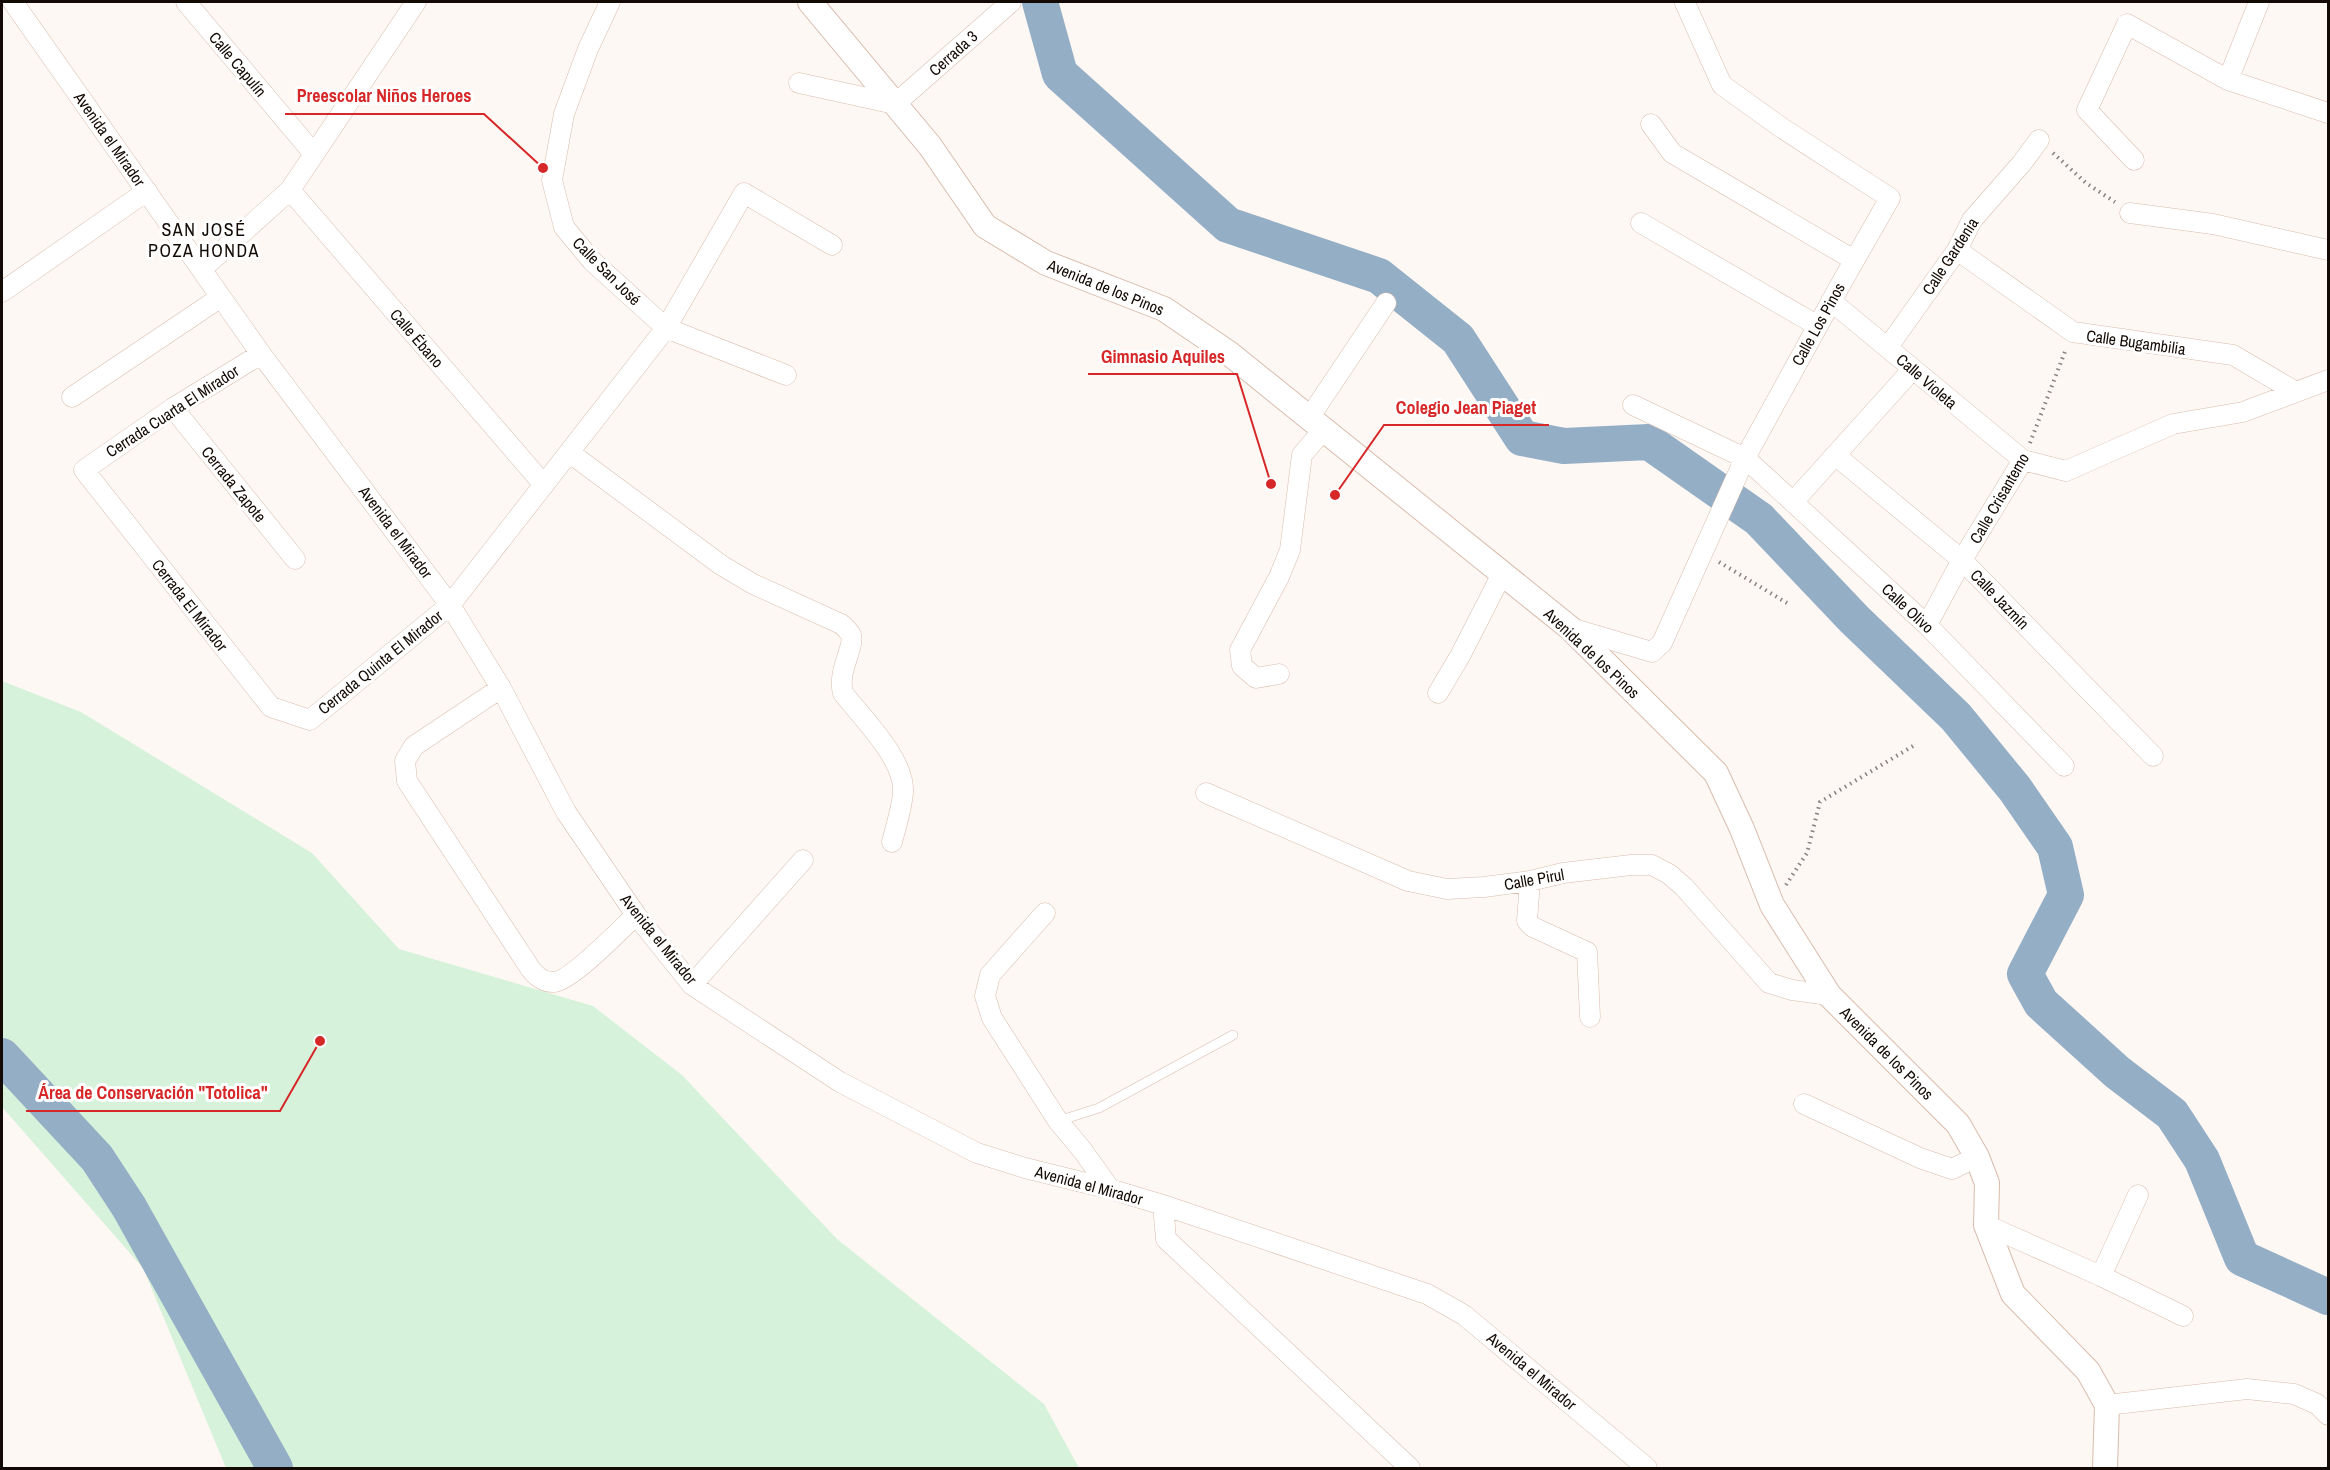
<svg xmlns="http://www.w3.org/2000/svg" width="2330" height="1470" viewBox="0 0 2330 1470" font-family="'Archivo Narrow',sans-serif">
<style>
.green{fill:#d7f2da}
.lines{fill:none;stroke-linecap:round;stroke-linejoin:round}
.river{stroke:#94aec6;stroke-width:36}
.service-casing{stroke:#d9bcac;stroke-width:10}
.minor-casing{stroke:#d9bcac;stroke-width:21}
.tertiary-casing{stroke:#d9bcac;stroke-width:26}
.path{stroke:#88817d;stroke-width:4;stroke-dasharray:1.5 4.5;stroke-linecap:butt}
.service{stroke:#fff;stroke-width:9}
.minor{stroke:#fff;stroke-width:20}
.tertiary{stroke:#fff;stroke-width:24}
.labels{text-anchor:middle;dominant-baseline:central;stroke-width:6;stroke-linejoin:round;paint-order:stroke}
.street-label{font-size:16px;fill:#130a05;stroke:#fff}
.neighbourhood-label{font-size:18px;letter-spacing:1.5px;fill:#130a05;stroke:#fff}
.leader{fill:none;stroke:#d62828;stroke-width:2}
.callout-dot{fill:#d62828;stroke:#fff;stroke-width:2}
.callout-label{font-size:18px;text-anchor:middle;font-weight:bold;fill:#d62828;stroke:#fff;stroke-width:6;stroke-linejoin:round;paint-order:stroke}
</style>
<rect width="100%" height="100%" fill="#fef8f5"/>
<path class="green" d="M2 681 81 712 312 853 399 949 593 1006 682 1075 837 1239 1044 1404 1079 1468H226L143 1268 2 1107Z"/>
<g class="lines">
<path class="river" d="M1040 2 1060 74 1228 225 1379 276 1458 339 1522 438 1564 446 1649 442 1759 519 1854 619 1956 717 2015 789 2055 847 2066 895 2025 974 2041 1003 2117 1072 2172 1114 2202 1160 2242 1258 2328 1297
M2 1056 97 1158 129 1207 275 1468"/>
<g class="service-casing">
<path id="service" d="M1058 1121 1099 1108 1233 1035"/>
</g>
<g class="minor-casing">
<path id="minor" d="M13 2 261 354 450 605 501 688 566 812 636 915 692 985 840 1082 977 1153 1025 1168 1110 1189 1163 1205 1427 1294 1464 1315 1647 1468
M186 2 314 154
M610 2 588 49 564 114 552 180 564 227 592 261 666 328 786 375
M2228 80 2259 2
M799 83 895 104 1011 2
M1651 124 1672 153 1854 260
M2134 160 2087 110 2127 24 2228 80 2328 113
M290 190 544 485
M2130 213 2213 224 2328 250
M1641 223 1818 326
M1957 250 2073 332 2233 355 2296 392
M203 268 290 190 416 2
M2 292 147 191
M1831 301 2023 460 2066 471 2173 424 2243 412 2328 380
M1888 347 1957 250 1972 220 2022 163 2039 140
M261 354 173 408 84 470 271 707 310 720 450 605 666 328 744 193 832 245
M72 397 221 297
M1633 405 1745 458 1927 625 2064 766
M173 408 295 559
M1309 418 1386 303
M570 453 721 565 753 584 841 624C844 627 849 631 851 635 855 647 837 671 843 693 862 718 905 759 903 792 902 808 896 826 892 842
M1835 455 1962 560 2153 756
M1793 502 1912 370
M1927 625 1962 560 2023 460
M1571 628 1652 652 1662 643 1745 458 1843 280 1890 198 1782 128 1722 85 1685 3
M1279 674 1256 678 1242 666 1240 650 1279 577 1290 550 1302 455 1323 430
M501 688 414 746 405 761 407 781 528 965C533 974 543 983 554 982 571 981 621 929 636 915
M1438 693 1460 656 1502 574
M1206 793 1408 881 1447 889 1484 887 1530 881 1563 873 1631 865H1652L1669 874 1684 887 1769 983 1792 990 1829 995
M1530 881 1527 921 1533 927 1587 952 1590 1017
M1045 913 990 975 985 996 992 1018 1058 1121 1083 1151 1110 1189
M692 985 803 860
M1804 1104 1920 1158 1952 1169 1977 1157
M1163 1205 1166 1239 1410 1468
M1986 1225 2101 1276 2183 1316
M2101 1276 2138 1195
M2107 1405 2247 1389 2294 1394 2317 1404 2328 1415"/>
</g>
<g class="tertiary-casing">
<path id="tertiary" d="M810 2 930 146 985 226 1046 263 1164 309 1230 354 1570 628 1716 773 1742 829 1772 905 1829 995 1958 1124 1977 1157 1987 1183 1986 1225 2013 1294 2088 1371 2107 1405 2105 1468"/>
</g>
<path class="path" d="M2053 153 2086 183 2115 202
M2030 443 2066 349
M1719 562 1787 603
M1786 885 1807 853 1820 802 1913 746"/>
<use href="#service" class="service"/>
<use href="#minor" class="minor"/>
<use href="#tertiary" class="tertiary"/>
</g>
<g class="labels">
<g class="street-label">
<text transform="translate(953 53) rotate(-42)">Cerrada 3</text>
<text transform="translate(238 64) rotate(50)">Calle Capulín</text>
<text transform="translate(110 139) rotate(55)">Avenida el Mirador</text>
<text transform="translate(1950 256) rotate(-57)">Calle Gardenia</text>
<text transform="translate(607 271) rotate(45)">Calle San José</text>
<text transform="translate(1106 287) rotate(22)">Avenida de los Pinos</text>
<text transform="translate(1818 324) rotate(-61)">Calle Los Pinos</text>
<text transform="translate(417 338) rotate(49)">Calle Ébano</text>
<text transform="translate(2136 342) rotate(8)">Calle Bugambilia</text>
<text transform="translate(1927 381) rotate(41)">Calle Violeta</text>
<text transform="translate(172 411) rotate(-33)">Cerrada Cuarta El Mirador</text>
<text transform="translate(234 484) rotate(51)">Cerrada Zapote</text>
<text transform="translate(1999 498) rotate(-60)">Calle Crisantemo</text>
<text transform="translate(396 532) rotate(53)">Avenida el Mirador</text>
<text transform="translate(2000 599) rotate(46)">Calle Jazmín</text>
<text transform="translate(190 605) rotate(52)">Cerrada El Mirador</text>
<text transform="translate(1908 608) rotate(43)">Calle Olivo</text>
<text transform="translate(1592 653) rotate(43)">Avenida de los Pinos</text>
<text transform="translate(380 662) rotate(-39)">Cerrada Quinta El Mirador</text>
<text transform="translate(1534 879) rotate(-10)">Calle Pirul</text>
<text transform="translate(659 939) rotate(51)">Avenida el Mirador</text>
<text transform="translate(1887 1053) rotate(45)">Avenida de los Pinos</text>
<text transform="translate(1089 1185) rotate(15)">Avenida el Mirador</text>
<text transform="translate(1532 1371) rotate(40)">Avenida el Mirador</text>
</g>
<g class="neighbourhood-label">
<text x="204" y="229">SAN JOSÉ<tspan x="204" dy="21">POZA HONDA</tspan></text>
</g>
</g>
<path class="leader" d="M543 168L484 114H285M1271 484L1237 374H1088M1335 495L1384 425H1549M320 1041L280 1111H26"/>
<g class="callout-dot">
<circle cx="543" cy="168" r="6"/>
<circle cx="1271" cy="484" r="6"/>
<circle cx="1335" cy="495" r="6"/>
<circle cx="320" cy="1041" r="6"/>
</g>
<g class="callout-label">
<text x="384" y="102">Preescolar Niños Heroes</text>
<text x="1163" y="363">Gimnasio Aquiles</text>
<text x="1466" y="414">Colegio Jean Piaget</text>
<text x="153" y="1099">Área de Conservación "Totolica"</text>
</g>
<rect width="2330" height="1470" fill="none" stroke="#130a05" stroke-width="6"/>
</svg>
